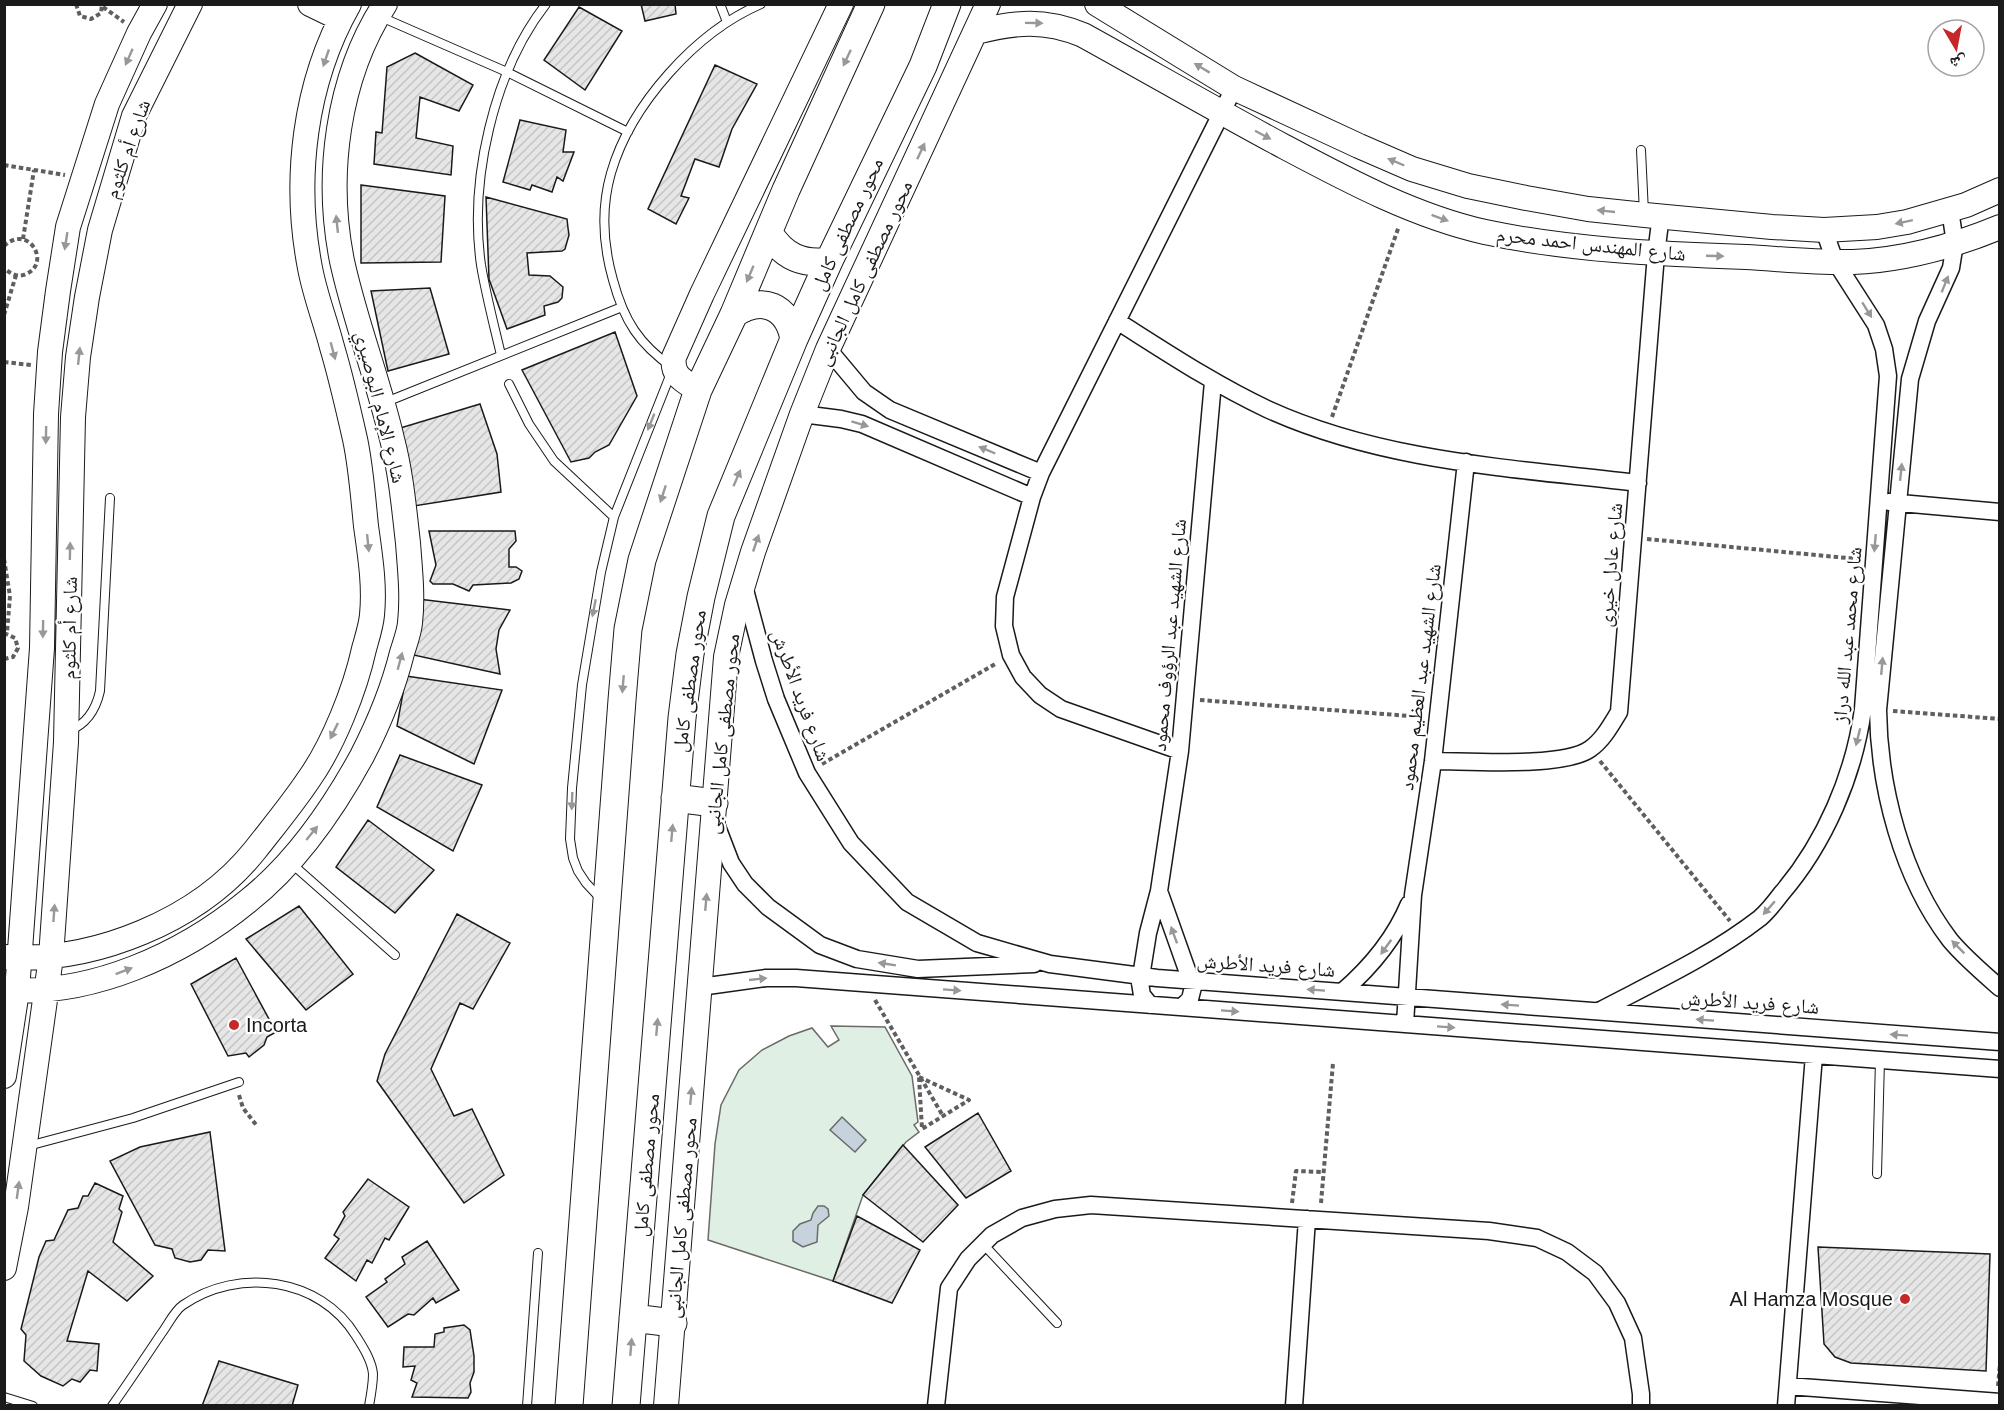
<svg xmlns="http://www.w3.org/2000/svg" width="2004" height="1410" viewBox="0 0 2004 1410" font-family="Helvetica,'Noto Naskh Arabic',sans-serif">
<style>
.garden{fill:#e0efe3;stroke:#6a6a6a;stroke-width:1.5}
.water{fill:#c6d2dc;stroke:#6a6a6a;stroke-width:1.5}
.building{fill:url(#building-hatch);stroke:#1a1a1a;stroke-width:1.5}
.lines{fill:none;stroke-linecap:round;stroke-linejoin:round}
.lane-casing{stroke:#1a1a1a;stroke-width:10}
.street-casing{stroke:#1a1a1a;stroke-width:19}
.secondary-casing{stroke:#1a1a1a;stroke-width:26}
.primary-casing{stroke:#1a1a1a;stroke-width:29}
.path{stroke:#5f5f5f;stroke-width:4;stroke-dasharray:4.5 3;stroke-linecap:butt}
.lane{stroke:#fff;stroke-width:8}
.street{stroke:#fff;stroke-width:16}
.secondary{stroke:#fff;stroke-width:24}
.primary{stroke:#fff;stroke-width:27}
.oneway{fill:#989898}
.poi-dot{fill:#c62828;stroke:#fff;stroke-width:2}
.labels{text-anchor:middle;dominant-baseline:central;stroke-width:4.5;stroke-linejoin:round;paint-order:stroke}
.street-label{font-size:20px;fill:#1a1a1a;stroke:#fff}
.poi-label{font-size:20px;fill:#1a1a1a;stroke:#fff;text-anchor:start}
</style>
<defs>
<pattern id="building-hatch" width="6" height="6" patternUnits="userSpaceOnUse" patternTransform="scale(1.5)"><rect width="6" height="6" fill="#e6e6e6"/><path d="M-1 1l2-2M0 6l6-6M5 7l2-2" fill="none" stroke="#c5c5c5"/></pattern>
</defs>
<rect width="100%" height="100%" fill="#fff"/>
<path class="garden" d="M831 1026 885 1027 912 1076 918 1122 914 1125 919 1132 906 1142 863 1195 833 1281 708 1240 715 1144 721 1105 739 1070 762 1050 789 1036 812 1028 828 1047 839 1040Z"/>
<path class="water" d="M842 1117 866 1140 855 1152 830 1130Z
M818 1206H824L828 1209 829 1216 818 1225 817 1242 803 1247 793 1241V1231L800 1224 811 1220 813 1213Z"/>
<path class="building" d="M641 4H675L676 14 645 21Z
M579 7 622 31 585 90 544 60Z
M415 53 473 85 459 111 420 97 416 138 453 146 451 175 374 164 376 132 382 133 387 67Z
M715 65 757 84 732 129 719 167 695 159 681 196 689 198 676 224 648 209Z
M520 120 566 130 563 152H574L563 181 557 177 552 192 532 185 530 190 503 182Z
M361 185 445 196 441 262 361 263Z
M486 197 567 219 568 228 569 235 565 249 562 251 527 253 529 275 550 276 563 287 562 298 558 302 544 306 545 315 507 329 489 279Z
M430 288 449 354 388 371 371 291Z
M615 332 637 396 609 445 595 452 589 458 571 462 522 370Z
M480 404 497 454 501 492 414 506 397 429Z
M429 531H515L516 541 509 549V567H516L522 571 519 579 511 583 473 585 469 591 453 584H433L430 581 436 565Z
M418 599 510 610 499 630 496 649 500 674 409 654Z
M406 676 502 690 474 764 397 726Z
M400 755 482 785 453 851 377 807Z
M368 820 434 870 395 913 336 867Z
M299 906 353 974 306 1010 246 939Z
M457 914 510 943 473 1009 460 1003 431 1069 454 1116 472 1109 504 1175 464 1203 377 1081 385 1054Z
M236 958 276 1032 267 1037 264 1045 249 1057 246 1053 228 1056 191 984Z
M978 1113 1011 1171 966 1198 925 1147Z
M210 1132 225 1251 208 1250 201 1260 190 1262 175 1258 172 1249 155 1245 110 1161 140 1147Z
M903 1145 958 1205 923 1242 863 1195Z
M368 1179 409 1207 389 1240 385 1238 372 1263 367 1260 356 1281 325 1258 339 1239 334 1235 345 1216 343 1212Z
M95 1183 123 1196 119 1209 122 1212 113 1242 153 1276 127 1301 88 1271 67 1341 99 1344 97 1371 90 1370 80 1382 72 1379 63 1386 41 1376 24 1361 26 1335 21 1329 39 1257 46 1241 54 1240 68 1210 78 1208 83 1196H88Z
M857 1216 920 1250 892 1303 833 1281Z
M427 1241 459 1290 436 1303 433 1298 414 1315 408 1314 388 1327 366 1297 387 1282 385 1279 405 1264 402 1257Z
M1818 1247 1990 1254 1986 1371 1851 1363 1835 1357 1824 1344Z
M464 1325 470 1330 474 1356V1372L470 1383 471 1392 468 1398 412 1397 417 1383 411 1380 415 1366 403 1367 404 1347H434L435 1334 444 1332V1328Z
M219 1361 298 1385 292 1406H202Z"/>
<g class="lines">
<g class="lane-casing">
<path id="lane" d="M720 4 727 22
M381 17 507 72 628 132
M1641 150 1644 213
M501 355C494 325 486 295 481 265 469 181 493 72 546 4
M509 384 529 424 554 461 614 517
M386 402 622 307
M69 731C87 724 96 709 100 691L110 498
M292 864 395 955
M601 899 586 883 578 871 573 858 570 839 572 788 582 685 601 572 614 517 673 368C639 344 624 321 613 280 603 245 601 208 611 173 631 104 696 32 761 4
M28 1146 133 1118 239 1082
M1877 1174 1880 1060
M983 1244 1057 1323
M4 1397 33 1406
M112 1406C129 1382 145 1358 161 1334 168 1325 174 1311 183 1305 238 1267 320 1277 356 1336 363 1347 372 1361 373 1374 373 1384 371 1395 369 1406
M527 1406 538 1253"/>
</g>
<g class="street-casing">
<path id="street" d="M1950 210 1955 243 1951 268 1927 321 1910 379 1878 710C1879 788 1902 877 1950 940 1964 957 1983 973 2000 988
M1117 321C1166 352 1214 384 1267 409 1383 462 1513 468 1638 483
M828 349 864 392 890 410 1041 473
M802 414 841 419 862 424 1032 497
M1889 502 2000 512
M744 586 764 661 776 699 807 773 851 843 907 902 977 943 1050 964 1157 978 2000 1042
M1180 751 1061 709 1040 695 1023 677 1011 655 1004 626 1005 597 1032 497 1041 473 1234 88
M1433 761C1469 761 1563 768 1590 749 1603 740 1611 725 1619 712L1656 254 1661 215
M716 824 731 863 745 884 768 907 820 945 857 959 918 969 1034 964
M1159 891 1193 987 1190 999 1182 1007
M700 987 766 978H796L2000 1069
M1342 992C1371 967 1394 940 1409 904
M1150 1005 1142 995 1140 983 1148 933 1159 891 1180 751 1213 382
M1599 1011C1654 982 1711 956 1760 918 1768 911 1775 902 1781 894 1825 843 1854 775 1863 709L1888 376 1884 349 1876 325 1835 261 1824 230
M1405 1024 1413 895 1433 761 1466 462
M1788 1386 2000 1402
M936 1406 949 1288 968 1259 992 1235 1022 1218 1055 1209 1091 1205 1489 1231 1537 1238 1567 1252 1595 1273 1617 1303 1633 1338 1641 1394V1406
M1294 1406 1307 1219
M1786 1406 1814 1055"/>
</g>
<g class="secondary-casing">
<path id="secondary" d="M310 4 341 19
M1097 4 1234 88 1359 146 1412 169 1468 186 1526 198 1588 209 1645 215 1772 227 1824 230 1877 227 1907 222 1966 205 2000 190
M976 32C1016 22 1044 19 1083 35 1150 72 1216 110 1283 146 1347 180 1414 216 1485 232 1570 250 1659 254 1746 257 1781 259 1818 263 1853 262 1903 260 1954 246 2000 227
M698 390C684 381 671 376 674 357L702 294 841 4
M4 957C94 963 199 921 256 849 274 826 293 803 309 779 333 745 355 690 364 649 367 638 371 626 372 615 375 585 370 555 366 526 363 497 361 467 355 439 348 408 341 377 332 347 325 320 315 295 310 268 293 180 304 83 349 4
M4 990C92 996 182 955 248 901 296 863 333 809 362 756 379 723 393 689 402 653 405 643 409 633 410 623 413 596 410 570 408 543 404 508 401 473 392 439 378 379 355 321 342 261 325 176 337 78 385 4
M4 1076 17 991 42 648 46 414 50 352 58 291 68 227 107 104 139 33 155 4
M4 1268 16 1207 51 957 66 742 73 417 78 357 87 297 100 230 134 116 190 4
M666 1406 726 657 737 605 753 552 802 414 828 349 988 4"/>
</g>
<g class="primary-casing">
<path id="primary" d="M769 233C783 256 802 265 829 261
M734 314C762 295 788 306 794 339
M675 798 714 803
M633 1318 673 1323
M569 1406 622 700 628 629 642 560 698 390 734 314 786 190 871 4
M626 1406 682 718 690 654 701 597 721 516 794 339 829 261 923 66 947 4"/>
</g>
<path class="path" d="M76 4 80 16 91 19 101 13 102 4
M103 7 124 22
M4 165 65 175
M23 239 34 170
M4 246C28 223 52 263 26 274 18 278 11 274 4 268
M4 315 16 275
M4 362 31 365
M1332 417 1399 226
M1647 539 1858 559
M4 559 10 596 7 633
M4 633 15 638 18 648 13 657 4 659
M1200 700 1423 717
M1893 711 2000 719
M1600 761 1730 921
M822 764 997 663
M875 1000 943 1116
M919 1077 969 1100 922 1129Z
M239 1095 243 1108 257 1126
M1292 1203 1296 1171 1323 1172
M1321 1203 1333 1063
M1998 1386 2000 1364"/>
<use href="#lane" class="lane"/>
<use href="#street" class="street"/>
<use href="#secondary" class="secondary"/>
<use href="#primary" class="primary"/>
</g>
<defs><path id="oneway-solid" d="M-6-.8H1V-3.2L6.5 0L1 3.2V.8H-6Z" transform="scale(1.5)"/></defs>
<g class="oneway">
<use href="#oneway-solid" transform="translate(1034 23) rotate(1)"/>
<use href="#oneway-solid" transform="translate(129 57) rotate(114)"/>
<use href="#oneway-solid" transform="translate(326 58) rotate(109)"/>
<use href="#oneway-solid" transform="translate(847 58) rotate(115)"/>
<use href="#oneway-solid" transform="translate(1202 68) rotate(-149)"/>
<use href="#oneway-solid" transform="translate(1263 135) rotate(28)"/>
<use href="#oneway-solid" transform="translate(921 151) rotate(-65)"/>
<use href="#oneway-solid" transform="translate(1396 162) rotate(-157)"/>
<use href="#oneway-solid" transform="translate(1606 211) rotate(-174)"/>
<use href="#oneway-solid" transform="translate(1440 218) rotate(20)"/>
<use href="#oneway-solid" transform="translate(1904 222) rotate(168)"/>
<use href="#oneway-solid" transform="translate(337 224) rotate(-96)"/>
<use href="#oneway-solid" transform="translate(66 241) rotate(99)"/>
<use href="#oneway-solid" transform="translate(1715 256) rotate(2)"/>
<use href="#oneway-solid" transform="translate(750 274) rotate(113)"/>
<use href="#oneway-solid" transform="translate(1945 284) rotate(-68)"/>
<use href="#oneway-solid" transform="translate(1867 310) rotate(58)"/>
<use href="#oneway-solid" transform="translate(333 351) rotate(75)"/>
<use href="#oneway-solid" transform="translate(79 356) rotate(-84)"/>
<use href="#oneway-solid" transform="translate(651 422) rotate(112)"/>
<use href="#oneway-solid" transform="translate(860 424) rotate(17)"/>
<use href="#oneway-solid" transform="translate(46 435) rotate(91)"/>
<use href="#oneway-solid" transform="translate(987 450) rotate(-157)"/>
<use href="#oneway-solid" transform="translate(1901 472) rotate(-84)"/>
<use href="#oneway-solid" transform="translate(737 478) rotate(-67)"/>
<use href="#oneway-solid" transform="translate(663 494) rotate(108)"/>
<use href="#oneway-solid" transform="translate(368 543) rotate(84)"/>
<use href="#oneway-solid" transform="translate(756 543) rotate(-71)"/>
<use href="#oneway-solid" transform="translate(1875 543) rotate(95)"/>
<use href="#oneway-solid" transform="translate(70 551) rotate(-89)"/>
<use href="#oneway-solid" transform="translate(594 608) rotate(101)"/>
<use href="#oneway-solid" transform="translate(43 629) rotate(91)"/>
<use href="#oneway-solid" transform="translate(400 661) rotate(-75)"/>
<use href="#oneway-solid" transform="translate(1882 666) rotate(-85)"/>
<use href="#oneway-solid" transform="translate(623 684) rotate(95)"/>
<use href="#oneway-solid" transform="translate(334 731) rotate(116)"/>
<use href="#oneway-solid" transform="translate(1858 737) rotate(104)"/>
<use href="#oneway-solid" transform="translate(572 801) rotate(92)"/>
<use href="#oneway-solid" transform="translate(312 833) rotate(-51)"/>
<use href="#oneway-solid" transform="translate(672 833) rotate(-85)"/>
<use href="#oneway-solid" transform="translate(706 902) rotate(-85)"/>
<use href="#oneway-solid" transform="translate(1769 908) rotate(131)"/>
<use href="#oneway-solid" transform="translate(54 913) rotate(-86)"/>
<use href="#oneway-solid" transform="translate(1174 935) rotate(-110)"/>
<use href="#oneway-solid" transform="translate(1386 947) rotate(126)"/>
<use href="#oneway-solid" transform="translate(1958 947) rotate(-135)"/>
<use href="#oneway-solid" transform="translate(887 964) rotate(-171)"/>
<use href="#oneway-solid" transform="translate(124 971) rotate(-21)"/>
<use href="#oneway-solid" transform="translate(758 979) rotate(-6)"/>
<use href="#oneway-solid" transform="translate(952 990) rotate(4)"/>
<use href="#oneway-solid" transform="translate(1316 990) rotate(-176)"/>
<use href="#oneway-solid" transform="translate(1510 1005) rotate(-176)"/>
<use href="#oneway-solid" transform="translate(1230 1011) rotate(4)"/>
<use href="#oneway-solid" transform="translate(1705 1020) rotate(-176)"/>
<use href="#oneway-solid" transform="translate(657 1027) rotate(-85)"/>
<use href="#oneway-solid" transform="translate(1446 1027) rotate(4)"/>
<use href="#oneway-solid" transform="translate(1899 1035) rotate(-176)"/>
<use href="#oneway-solid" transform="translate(691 1096) rotate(-85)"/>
<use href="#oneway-solid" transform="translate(18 1190) rotate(-82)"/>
<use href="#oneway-solid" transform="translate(631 1347) rotate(-85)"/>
</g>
<g class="poi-dot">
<circle cx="234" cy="1025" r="6"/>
<circle cx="1905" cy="1299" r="6"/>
</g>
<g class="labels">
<g class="street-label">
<text transform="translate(127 149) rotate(-71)">شارع أم كلثوم</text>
<text transform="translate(847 224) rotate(-65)">محور مصطفى كامل</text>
<text transform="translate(1591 244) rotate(6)">شارع المهندس احمد محرم</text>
<text transform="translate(864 273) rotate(-65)">محور مصطفى كامل الجانبى</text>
<text transform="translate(381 407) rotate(76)">شارع الإمام البوصيري</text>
<text transform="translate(1610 565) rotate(-85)">شارع عادل خيرى</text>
<text transform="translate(69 628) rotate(-89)">شارع أم كلثوم</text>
<text transform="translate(1169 635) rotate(-85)">شارع الشهيد عبد الرؤوف محمود</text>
<text transform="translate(1847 635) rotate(-85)">شارع محمد عبد الله دراز</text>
<text transform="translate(1420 677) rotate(-83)">شارع الشهيد عبد العظيم محمود</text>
<text transform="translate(689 681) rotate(-82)">محور مصطفى كامل</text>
<text transform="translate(801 695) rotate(70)">شارع فريد الأطرش</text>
<text transform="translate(722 734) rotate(-84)">محور مصطفى كامل الجانبى</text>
<text transform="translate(1266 965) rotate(4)">شارع فريد الأطرش</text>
<text transform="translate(1750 1002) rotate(4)">شارع فريد الأطرش</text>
<text transform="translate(646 1165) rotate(-85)">محور مصطفى كامل</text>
<text transform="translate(681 1218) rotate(-85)">محور مصطفى كامل الجانبى</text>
</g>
<g class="poi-label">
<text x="246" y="1025">Incorta</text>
<text x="1893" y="1299" text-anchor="end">Al Hamza Mosque</text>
</g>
</g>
<rect width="2004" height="1410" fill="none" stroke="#1a1a1a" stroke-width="12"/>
<g transform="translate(1956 48) rotate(170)"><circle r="28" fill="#ffffff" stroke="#a3a3a3" stroke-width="1.5"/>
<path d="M0-4.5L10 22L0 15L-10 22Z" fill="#c62828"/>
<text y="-9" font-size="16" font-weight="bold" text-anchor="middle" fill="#1a1a1a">ش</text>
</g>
</svg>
